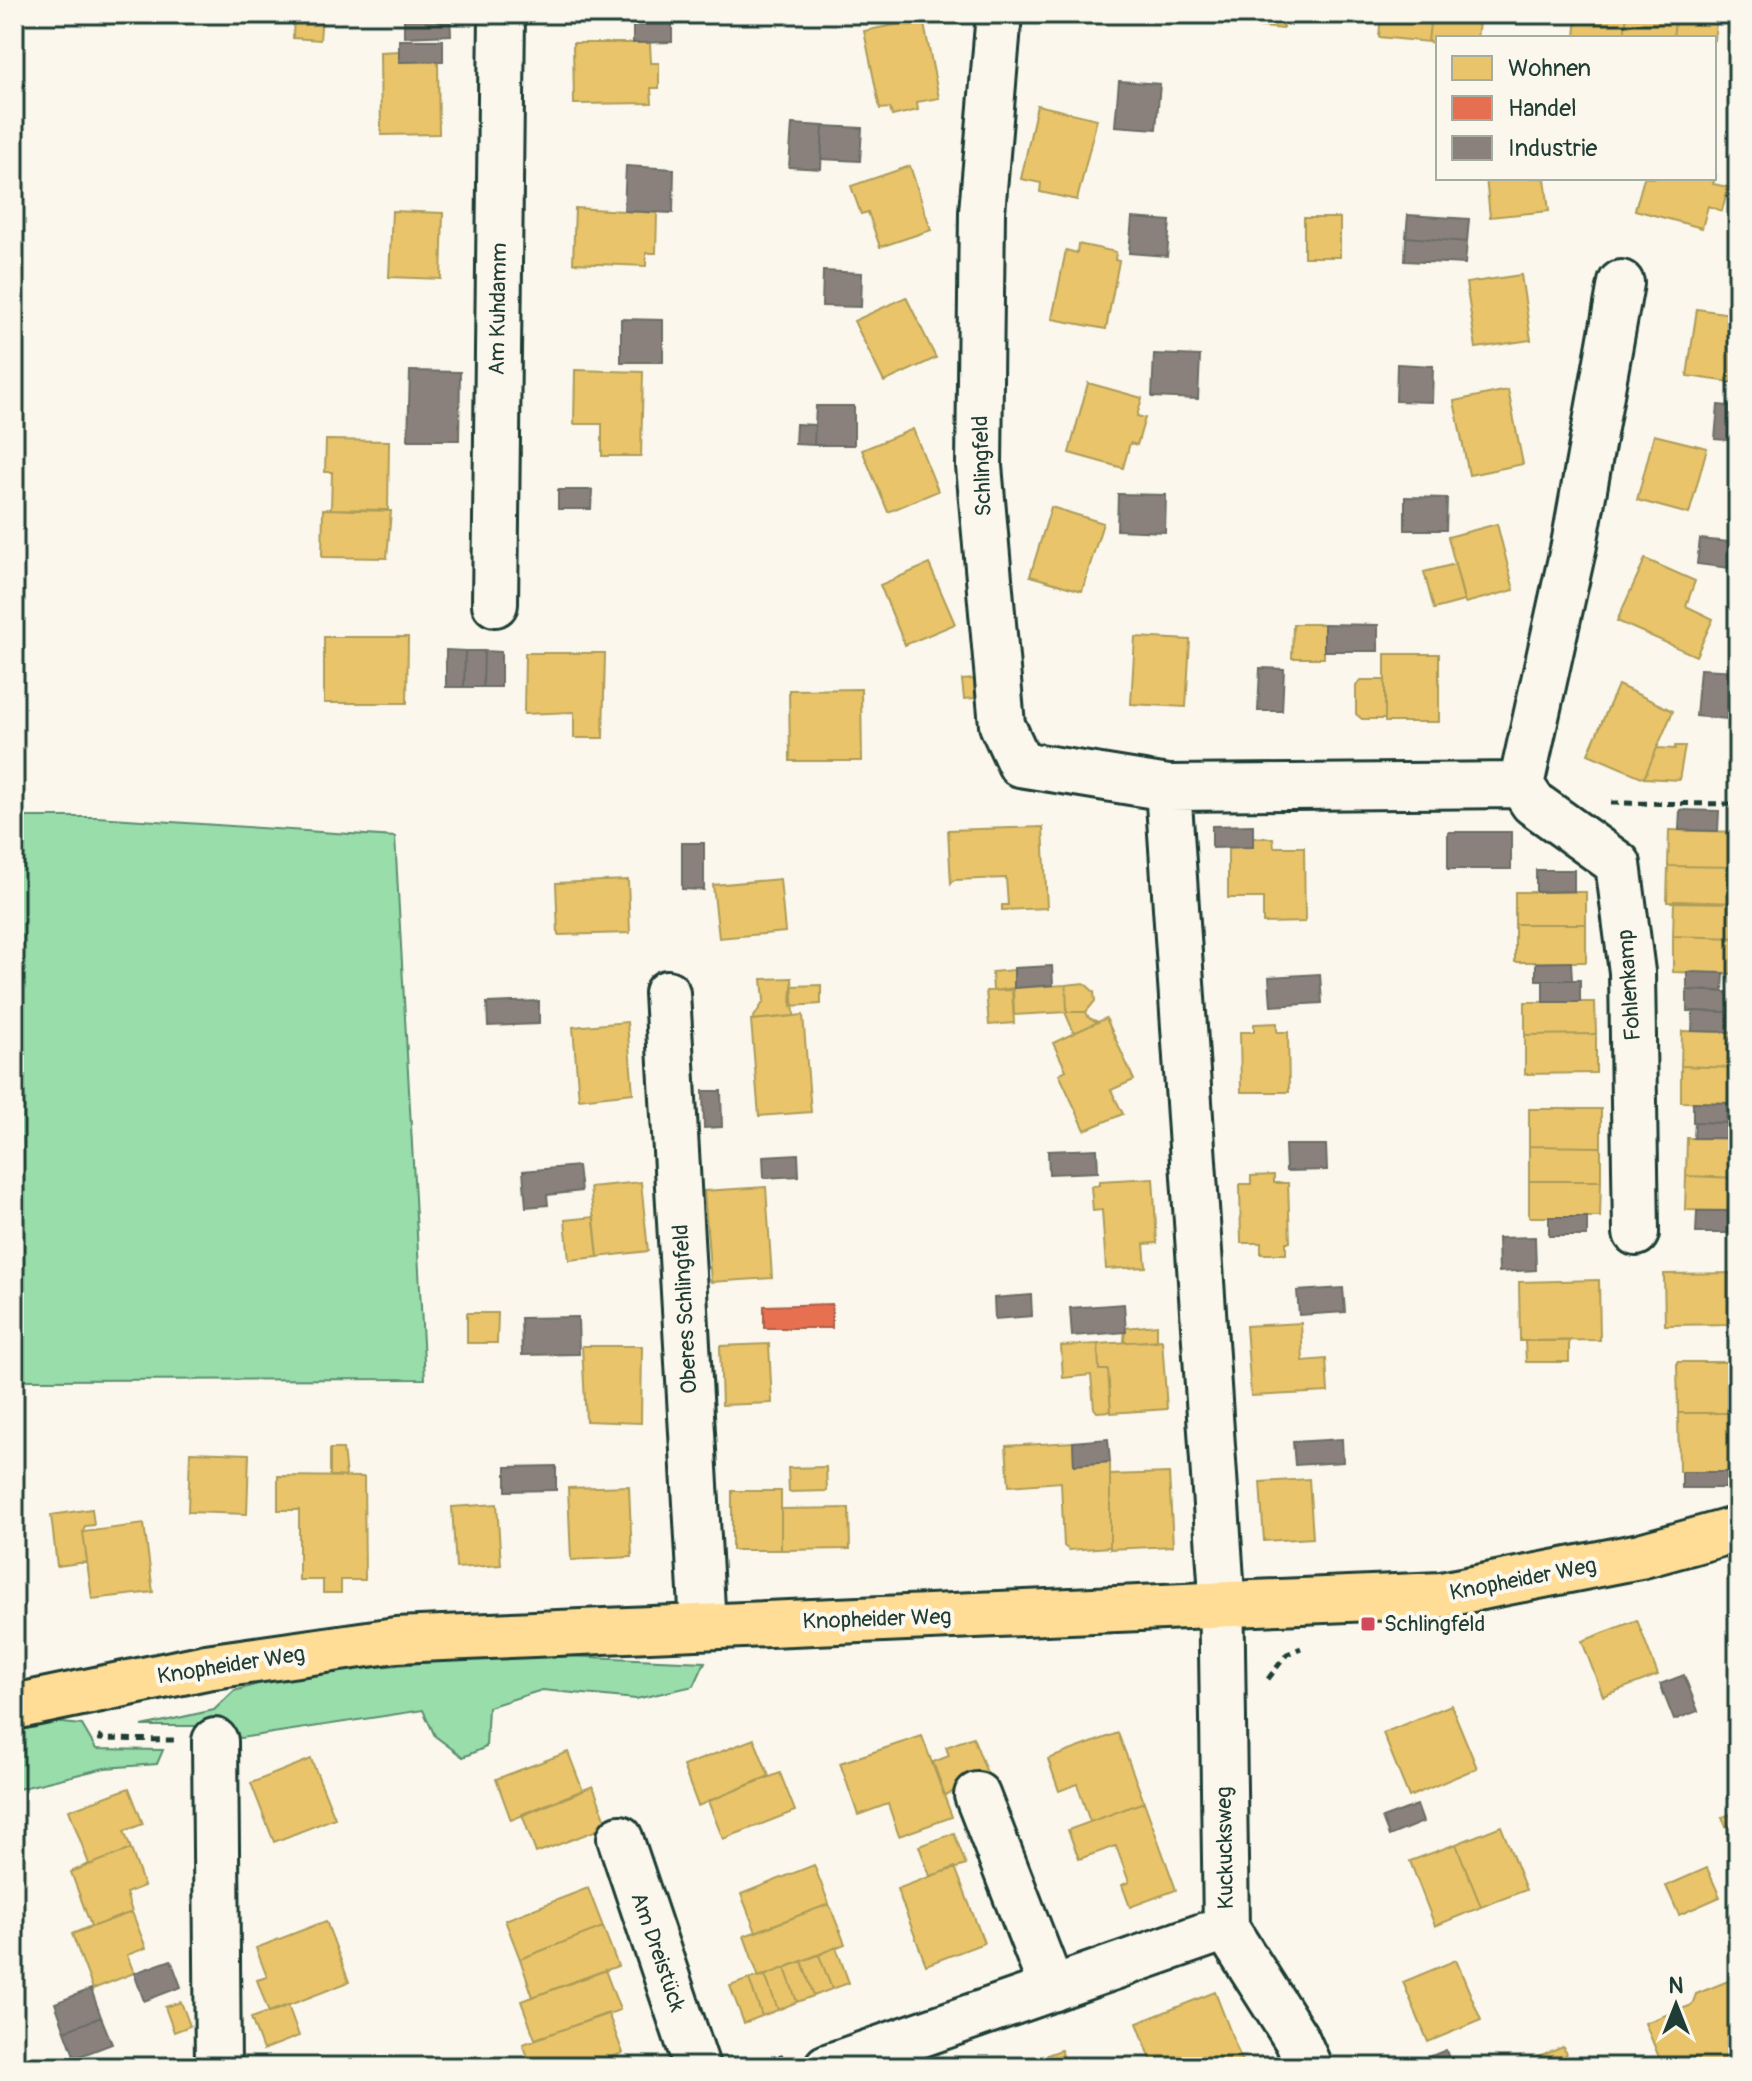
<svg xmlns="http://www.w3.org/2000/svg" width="1752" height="2081" viewBox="0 0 1752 2081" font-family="Pangolin,sans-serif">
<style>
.green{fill:#98ddaa;stroke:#5c8d6f;stroke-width:2}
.homes{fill:#e9c46a;stroke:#ac9c5a;stroke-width:2}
.shops{fill:#e76f51;stroke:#ab6048;stroke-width:2}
.industry{fill:#8a817c;stroke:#6a6d66;stroke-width:2}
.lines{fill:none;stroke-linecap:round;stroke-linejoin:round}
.minor-casing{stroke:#1f3d34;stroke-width:50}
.major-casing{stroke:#1f3d34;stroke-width:50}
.path{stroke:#1f3d34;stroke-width:5;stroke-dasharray:8 6;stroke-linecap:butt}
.minor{stroke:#fbf7ec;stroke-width:44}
.major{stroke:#ffdd96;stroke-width:44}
.poi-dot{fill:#d1495b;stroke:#fbf7ec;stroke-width:3}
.labels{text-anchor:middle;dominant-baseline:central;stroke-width:8;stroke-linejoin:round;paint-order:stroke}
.street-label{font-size:22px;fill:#1f3d34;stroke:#fbf7ec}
.poi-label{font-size:22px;fill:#1f3d34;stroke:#fbf7ec;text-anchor:start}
</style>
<rect width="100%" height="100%" fill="#fbf7ec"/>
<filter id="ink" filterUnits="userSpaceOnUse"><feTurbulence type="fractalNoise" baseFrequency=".0125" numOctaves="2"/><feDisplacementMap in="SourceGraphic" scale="16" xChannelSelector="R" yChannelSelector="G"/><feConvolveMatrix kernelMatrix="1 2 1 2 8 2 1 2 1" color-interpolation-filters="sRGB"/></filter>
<g filter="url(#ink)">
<path class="green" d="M14 817H97L395 837 425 1379 14 1380Z
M518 1654 705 1662 694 1686 636 1699 542 1690 488 1707 486 1747 463 1757 435 1736 423 1710 234 1739 224 1726H142L214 1710 234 1691 289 1675Z
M33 1720 82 1725 96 1749 163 1750 157 1764 105 1768 14 1790V1722Z"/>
<path class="homes" d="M294 14H322L320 40 293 38Z
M1186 14H1235L1234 24 1186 19Z
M1235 14H1285L1283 29 1234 24Z
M1381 14H1431L1428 42 1379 37Z
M1431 14H1480L1477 38H1438V43L1428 42Z
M1577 14H1627L1624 38H1575Z
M1627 14H1676L1673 38H1624Z
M1676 14H1717L1714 41V38H1673Z
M923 19 939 98 917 102 918 110 892 116 890 108 880 109 864 31Z
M573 43H650L651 63H659V88H651L652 103 574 104Z
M399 51V62L438 61 439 134 381 135 380 52Z
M1037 105 1097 119 1077 200 1040 192 1041 183 1021 179Z
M910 166 931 230 880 247 868 212 861 214 851 186Z
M1714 175 1716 176 1713 184 1728 187 1722 211 1708 206 1702 228 1635 210 1644 178Z
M1486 178H1545L1549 211 1490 217Z
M575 208 657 213 656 253H646V266L573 263Z
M392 211 443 213 441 279 389 277Z
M1304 218H1340V257H1304Z
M1078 244 1116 252 1115 260 1119 261 1106 329 1052 319 1066 250 1077 253Z
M1521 275 1531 340 1476 348 1466 283Z
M906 297 936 358 884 382 854 321Z
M1697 309 1738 315V383L1687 376Z
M575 370 643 372 641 456H602V424H574Z
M1088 383 1142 398 1137 416 1145 418 1137 445 1130 443 1123 468 1069 453Z
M1508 390 1523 464 1469 475 1454 401Z
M913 429 938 491 888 512 862 450Z
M1654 435 1707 448 1689 514 1637 500Z
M326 440 389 441 388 510 331 509 332 472H325Z
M1051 507 1103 523 1082 591 1030 576Z
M323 509 391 511 387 558 322 557Z
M1497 524 1514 590 1465 603 1448 537Z
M1645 559 1695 581 1686 606 1713 619 1696 656 1617 621Z
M929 564 955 624 905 645 880 585Z
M1455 564 1464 601 1434 609 1424 572Z
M1293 624H1324V658H1292Z
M324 637H408L407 703H324Z
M1135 637 1190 640 1186 707 1131 704Z
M525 653H605L603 738H574V712L524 714Z
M1385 654H1439V722H1385Z
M974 679 975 698 964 699 962 680Z
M1361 680H1385V719H1362L1356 714V686Z
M1618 685 1673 711 1644 778 1588 754Z
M861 689 862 761H790L789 690Z
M1675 746H1685L1679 780 1644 778 1657 748 1675 749Z
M1043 827 1047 908 1002 910V905H1008L1006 878 954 880 951 884 948 830Z
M1669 830 1738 832V867L1668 866Z
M1253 838H1273L1274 847H1304L1305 922 1263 923V898H1228V847H1253Z
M1668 866 1738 867V903L1667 902Z
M780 879 785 932 719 938 713 885Z
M628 880 630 933 558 935 556 883Z
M1515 892H1586V924H1515Z
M1674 901 1738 903V938L1673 936Z
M1515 924H1586V962H1515Z
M1673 936 1738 938V974L1673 972Z
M1014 970V988L993 991 992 972Z
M792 978 794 1016 752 1020 764 1001 762 979Z
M1084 983 1094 992 1095 1001 1086 1012H1067L1066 985Z
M821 985V1004L791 1006 792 986Z
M1066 985 1067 1012 1014 1015 1013 988Z
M1012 990 1014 1023 989 1025 986 991Z
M1525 1002H1595L1596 1034 1525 1035Z
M1065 1012H1086L1089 1018 1098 1022 1074 1033Z
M803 1015 811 1112 759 1116 751 1020Z
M1106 1018 1134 1080 1111 1090 1123 1114 1085 1130 1059 1074 1066 1070 1053 1043Z
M627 1022 633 1093 579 1099 573 1027Z
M1277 1023V1032H1288L1289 1092H1241L1240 1032H1254V1024Z
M1682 1031 1738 1032V1068L1681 1066Z
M1596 1034V1073L1525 1074V1035Z
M1681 1066 1738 1068V1103L1681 1102Z
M1529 1109H1601V1147L1529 1146Z
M1687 1138 1738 1139V1178L1686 1176Z
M1529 1146 1601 1147V1181H1529Z
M1274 1175V1183H1288L1290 1242H1286V1254H1261V1243H1241L1240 1184H1251V1176Z
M1686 1176 1738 1178V1211L1685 1210Z
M1153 1178 1157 1243 1144 1244 1146 1267 1106 1269 1102 1210 1093 1211 1091 1186 1100 1185V1181Z
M1529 1181H1601L1600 1217H1529Z
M641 1182 648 1251 598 1257 590 1187Z
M766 1187 772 1278 711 1282 704 1191Z
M594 1217 598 1257 569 1260 565 1220Z
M1738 1273V1324L1665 1325 1664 1274Z
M1599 1280 1600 1340 1520 1341 1519 1282Z
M467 1313H498L497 1343H467Z
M1301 1323 1303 1361 1326 1359 1328 1392 1251 1396 1246 1326Z
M1157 1325V1341L1124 1342 1125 1328Z
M1162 1340 1167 1409 1111 1413 1108 1370H1099L1098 1344Z
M1525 1341H1569V1362H1526Z
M769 1344 772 1403 722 1405 720 1346Z
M1098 1344 1099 1370H1108L1111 1411 1097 1412 1094 1408 1091 1375 1063 1378 1061 1346Z
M582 1346H642L641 1423 586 1421Z
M1677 1362H1738V1413H1678Z
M1678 1413H1738V1472H1679Z
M1073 1442 1074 1465 1110 1462V1547L1069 1550 1064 1546 1061 1482 1009 1486 1006 1446Z
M330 1449H343L346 1477 330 1476Z
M190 1452 249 1454 247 1514 188 1512Z
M826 1467 827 1491 789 1492 788 1468Z
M1169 1473 1173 1546 1110 1549V1475Z
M278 1476 364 1477 365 1580H341V1593H323V1580H299V1510H278Z
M1309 1479 1313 1538 1264 1541 1260 1482Z
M629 1486 632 1557 571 1560 568 1488Z
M732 1491H781V1550H732Z
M497 1504 501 1565 456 1568 452 1507Z
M849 1508 850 1549 781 1550V1509Z
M92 1509 94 1525 85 1526 83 1532 87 1562 57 1566 51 1515Z
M144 1524 153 1592 92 1599 83 1532Z
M1637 1620 1658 1675 1603 1696 1582 1641Z
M1451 1705 1477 1768 1409 1797 1383 1733Z
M1118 1733 1144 1802 1090 1822 1077 1784 1059 1791 1048 1759Z
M922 1736 952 1817 899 1836 888 1804 858 1815 840 1763Z
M973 1737 989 1778 945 1795 933 1762 949 1756 946 1747Z
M754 1739 769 1776 698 1806 683 1766Z
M568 1752 583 1791 511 1820 496 1779Z
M311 1759 335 1818 274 1842 251 1783Z
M780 1773 795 1811 723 1839 708 1801Z
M593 1786 608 1826 536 1853 522 1814Z
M129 1788 143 1824 124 1831 131 1849 71 1872 89 1864 69 1810Z
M1738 1801V1823L1726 1827 1722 1817 1737 1812 1734 1802Z
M1144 1802 1176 1890 1130 1907 1122 1885 1129 1882 1116 1846 1079 1859 1068 1830Z
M1501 1826 1526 1890 1481 1907 1456 1844Z
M954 1833 966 1865 930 1876 919 1846Z
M1456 1844 1481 1907 1435 1926 1410 1861Z
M131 1849 144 1886 126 1893 132 1912 72 1934 91 1926 71 1872Z
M814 1865 829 1904 756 1932 741 1894Z
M955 1867 984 1943 926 1965 897 1889Z
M1707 1868 1720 1897 1679 1915 1666 1886Z
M588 1888 603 1927 520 1959 505 1920Z
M829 1904 845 1944 759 1978 744 1936Z
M132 1912 146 1948 127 1955 134 1973 93 1989 72 1934Z
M326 1921 349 1982 269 2013 257 1980 267 1977 256 1948Z
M603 1927 618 1966 533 1997 520 1959Z
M836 1947 849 1983 832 1989 819 1955Z
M819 1955 832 1989 814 1996 802 1961Z
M1456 1960 1481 2020 1428 2042 1403 1982Z
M802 1961 814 1996 797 2002 785 1968Z
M785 1968 797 2002 778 2010 765 1975Z
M605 1970 620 2010 535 2039 521 2001Z
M765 1975 778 2010 762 2016 749 1979Z
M1738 1977V2051L1732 2053 1735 2063 1724 2067H1663L1645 2023 1692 2005 1696 1994Z
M749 1979 762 2016 744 2023 730 1986Z
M1215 1992 1243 2064 1154 2067 1137 2023Z
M181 2002 190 2026 174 2032 165 2007Z
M288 2005 299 2036 263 2050 251 2018Z
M608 2013 623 2053 585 2067H532L523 2044Z
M1563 2047 1571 2067H1514Z
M1061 2050 1067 2067H1013Z
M617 2055 622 2067H585Z"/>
<path class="shops" d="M832 1304V1328H764V1306Z"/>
<path class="industry" d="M404 14H450L451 35 404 37Z
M633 14H672V42L633 43Z
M399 40H443V61L399 62Z
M1119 81 1160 84 1156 129 1115 126Z
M792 124 823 126 821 169 789 167Z
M823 126 862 128 860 161 821 159Z
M626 166 674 169 673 213 624 211Z
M1408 215 1469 219 1467 242 1406 237Z
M1132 218 1170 221 1167 256 1129 253Z
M1406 237 1467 242 1465 264 1405 261Z
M823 271 862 273 861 307 822 306Z
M621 319 663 320V362H621Z
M1154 354 1200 356 1198 399 1152 397Z
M1397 364 1433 366 1432 402 1396 401Z
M410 371 460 372 459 440H408Z
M1718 405 1738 407V441L1715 439Z
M816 406H854V445H814Z
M796 424 815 425 814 445 795 444Z
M558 490H592L591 509H558Z
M1118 494 1166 495 1165 532 1117 530Z
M1405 497 1447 498 1446 530H1405Z
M1700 539 1738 543V569L1697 564Z
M1324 624 1378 625V651H1324Z
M446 650 465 651 464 687H446Z
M465 651H484L483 687H464Z
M484 651 501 652V687H483Z
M1260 668 1284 669 1282 711H1258Z
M1700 669 1738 671V720L1696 716Z
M1680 810 1719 811 1718 831 1679 830Z
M1253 825V847L1212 848V826Z
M1448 832H1511V869H1448Z
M682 843H704V890L682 889Z
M1536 870H1574V891L1536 892Z
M1571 962 1572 980H1536V963Z
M1052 966 1053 985 1014 988V968Z
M1687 972 1724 973 1723 991 1687 990Z
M1320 974 1322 1003 1271 1006 1269 977Z
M1543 980H1580V1002H1543Z
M1687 990 1727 992 1728 1012 1687 1011Z
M539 1001V1024L488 1026 487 1003Z
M1693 1011 1728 1012V1032L1692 1031Z
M703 1091H721L722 1127 704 1128Z
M1693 1102 1727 1103 1726 1123 1693 1122Z
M1695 1122 1734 1123V1138H1694Z
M1285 1145H1326L1327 1170 1286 1171Z
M1097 1149 1098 1172 1049 1174 1048 1151Z
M798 1154 799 1176 764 1178 763 1156Z
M578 1166 581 1191 547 1195 548 1205 526 1207 523 1171Z
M1697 1211H1730V1233H1696Z
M1549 1217H1587V1236H1549Z
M1535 1237 1536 1270 1499 1272 1498 1238Z
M1343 1288 1345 1312 1299 1315 1297 1291Z
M1031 1295 1032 1316 995 1319 994 1298Z
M1124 1304 1126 1332 1072 1336 1070 1308Z
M578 1317 579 1354 522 1355 521 1318Z
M1108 1439 1110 1462 1074 1465 1073 1442Z
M1342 1439 1343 1462 1295 1465 1293 1442Z
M556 1466V1490L506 1491V1467Z
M1682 1472H1731V1488H1682Z
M1684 1675 1698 1711 1674 1720 1660 1684Z
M1417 1805 1423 1822 1389 1836 1382 1818Z
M171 1960 181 1987 144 2001 134 1973Z
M91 1989 101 2017 65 2031 55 2003Z
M101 2017 112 2044 75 2058 65 2031Z
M1446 2050 1452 2067H1412L1411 2064Z"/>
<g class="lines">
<g class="minor-casing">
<path id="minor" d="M999 14 982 212 979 466 1002 725 1020 764 1168 788 1521 785 1574 545 1621 283
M495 604 502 14
M1521 785 1533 803 1618 864 1632 972 1636 1233
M1168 788 1221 1580 1226 1928 1297 2040 1309 2067
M667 993 703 1626
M215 1741 218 2067
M977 1795 1052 1989
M620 1838 697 2067
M827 2067 1226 1928"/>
</g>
<g class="major-casing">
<path id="major" d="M14 1707 206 1667 396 1640 1441 1595 1640 1556 1738 1529"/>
</g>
<path class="path" d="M1611 803 1738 804
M1268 1679 1287 1654 1301 1648
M101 1735 100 1739 174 1740
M749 2067 787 2055"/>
<use href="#minor" class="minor"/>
<use href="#major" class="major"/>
</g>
</g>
<rect class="poi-dot" x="1360" y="1616" width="16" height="16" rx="4"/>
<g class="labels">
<g class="street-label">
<text transform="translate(498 309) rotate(-89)">Am Kuhdamm</text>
<text transform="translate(982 466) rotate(-92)">Schlingfeld</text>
<text transform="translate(1629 985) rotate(-94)">Fohlenkamp</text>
<text transform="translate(685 1309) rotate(-93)">Oberes Schlingfeld</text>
<text transform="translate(1523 1579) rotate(-11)">Knopheider Weg</text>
<text transform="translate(877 1619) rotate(-2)">Knopheider Weg</text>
<text transform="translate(231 1665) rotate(-9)">Knopheider Weg</text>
<text transform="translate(1225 1848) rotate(-91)">Kuckucksweg</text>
<text transform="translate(658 1952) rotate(71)">Am Dreistück</text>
</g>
<g class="poi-label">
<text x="1384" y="1624">Schlingfeld</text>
</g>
</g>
<rect width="1752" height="2081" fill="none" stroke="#fbf7ec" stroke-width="48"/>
<rect x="24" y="24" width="1704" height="2033" fill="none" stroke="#1f3d34" stroke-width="3" filter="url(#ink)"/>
<rect x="1436" y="36" width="280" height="144" fill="#fbf7ec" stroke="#a3ada2" stroke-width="2"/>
<rect x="1452" y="56" width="40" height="24" fill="#e9c46a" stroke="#a3ada2" stroke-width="2"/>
<text x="1508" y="76" font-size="24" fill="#1f3d34">Wohnen</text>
<rect x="1452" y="96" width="40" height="24" fill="#e76f51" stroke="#a3ada2" stroke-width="2"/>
<text x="1508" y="116" font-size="24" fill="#1f3d34">Handel</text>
<rect x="1452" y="136" width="40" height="24" fill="#8a817c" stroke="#a3ada2" stroke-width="2"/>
<text x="1508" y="156" font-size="24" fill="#1f3d34">Industrie</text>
<g transform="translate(1676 2005)" stroke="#fbf7ec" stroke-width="6" paint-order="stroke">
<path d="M0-6L14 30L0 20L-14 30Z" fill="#1f3d34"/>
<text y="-12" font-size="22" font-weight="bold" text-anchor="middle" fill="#1f3d34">N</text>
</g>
</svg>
